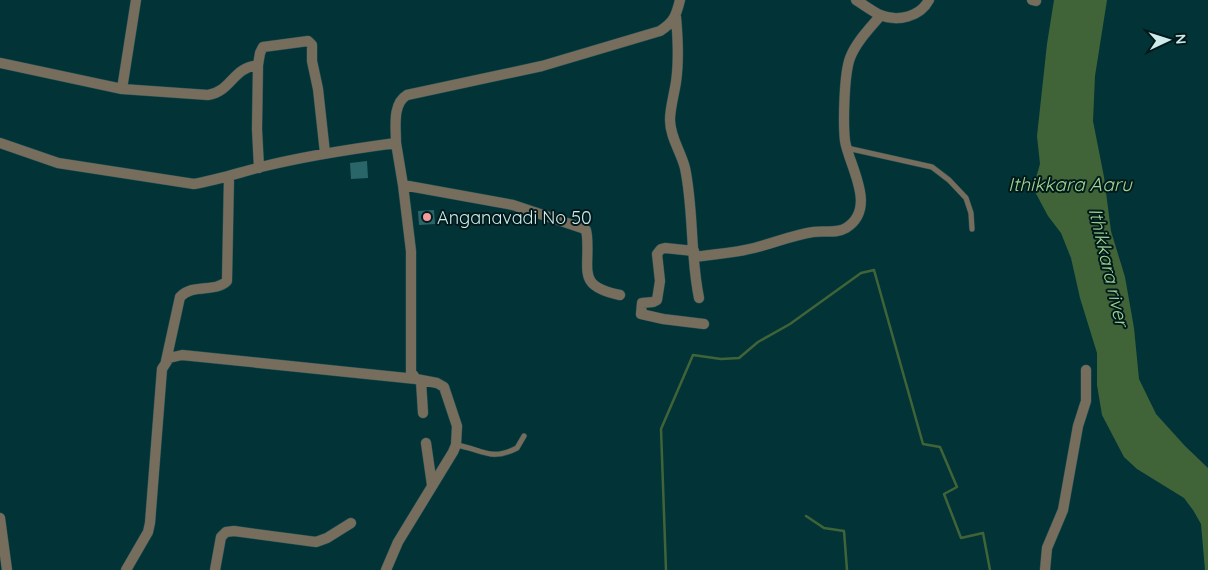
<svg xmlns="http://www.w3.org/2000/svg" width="1208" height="570" viewBox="0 0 1208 570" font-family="Quicksand,sans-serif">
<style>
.water{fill:#406437}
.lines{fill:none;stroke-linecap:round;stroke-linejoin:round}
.stream{stroke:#406437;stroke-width:2.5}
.building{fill:#2a6669}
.service-casing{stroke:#235154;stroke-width:6}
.minor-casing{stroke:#235154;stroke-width:11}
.service{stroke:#776d5d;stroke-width:5}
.minor{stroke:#776d5d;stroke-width:10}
.poi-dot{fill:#f59b9b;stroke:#02191b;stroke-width:2}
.labels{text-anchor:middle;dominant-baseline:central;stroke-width:4;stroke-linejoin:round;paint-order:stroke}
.poi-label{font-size:18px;fill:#ceebec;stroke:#02191b;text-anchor:start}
.water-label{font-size:19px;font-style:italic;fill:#9ed691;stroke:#02191b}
</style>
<rect width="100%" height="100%" fill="#023437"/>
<path class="water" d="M1054 0H1107L1095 76 1093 121 1104 177 1111 231 1125 277 1134 328 1139 379 1156 414 1185 446 1208 468V570H1205L1201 524 1193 510 1184 498 1137 469 1124 457 1102 415 1097 385V353L1080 298 1071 258 1061 233 1048 216 1033 188 1040 164 1037 136 1047 44Z"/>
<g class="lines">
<path class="stream" d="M806 516 824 528 844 531 847 570
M666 570 661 429 693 355 721 359 739 358 758 342 790 324 861 273 874 270 923 444 940 447 957 487 944 494 961 538 983 533 990 570"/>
</g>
<path class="building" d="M367 161 368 178 351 179 350 163Z
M434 210 435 224 419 225 418 211Z"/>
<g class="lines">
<g class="service-casing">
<path id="service" d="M847 148 932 167 949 180 966 198 971 213 972 229
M456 445C482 449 490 462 517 448L524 436"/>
</g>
<g class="minor-casing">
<path id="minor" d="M856 0C864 5 872 11 880 15 898 22 920 17 929 0
M1032 0 1036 1
M676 17C678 39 679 61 676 82 674 95 670 108 670 120 670 137 681 152 685 168 694 211 690 255 699 298
M0 63 122 89 208 95C232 91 232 68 258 65L260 53 263 47 308 41 312 45V61L318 89 325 153
M258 65 257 129 259 168
M122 89 136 0
M0 143 58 163 194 184C217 180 238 173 261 167 305 156 351 149 396 143 396 127 392 104 407 95L542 66 660 31C674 22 676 16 680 0
M403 185 513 205 582 228 586 230 587 236C590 271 576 286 620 295
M694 251 665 248 661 249 657 254 660 281 657 300 653 302 642 303 641 314 663 319 704 324
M694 257C714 254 735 253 754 248 774 243 793 235 813 232 824 230 836 234 846 228 878 208 849 166 845 141 843 123 844 74 850 58 856 42 870 28 881 15
M166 361 180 297C193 283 215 293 227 281L229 177
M421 381 423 413
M426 443 432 485
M0 518 7 570
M126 570 148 532 150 523 162 369 169 358 182 355 416 379
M215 570 221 537 226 532 234 531 316 542 327 538 351 523
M386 570 398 542 453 452 456 445 457 426 444 387 437 383 416 379 411 372V251L403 185 396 143
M1045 570 1047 548 1063 510 1078 426 1086 401V370"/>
</g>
<use href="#service" class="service"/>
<use href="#minor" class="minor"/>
</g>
<circle class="poi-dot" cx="427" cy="217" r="5"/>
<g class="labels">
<g class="poi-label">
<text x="437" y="217">Anganavadi No 50</text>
</g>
<g class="water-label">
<text x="1070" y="184">Ithikkara Aaru</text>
<text transform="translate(1109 267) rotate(77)">Ithikkara river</text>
</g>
</g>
<g transform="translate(1168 40) rotate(86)" stroke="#02191b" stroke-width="4" paint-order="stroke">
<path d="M0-4L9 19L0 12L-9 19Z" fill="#ceebec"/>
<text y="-8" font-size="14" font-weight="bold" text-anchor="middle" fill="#ceebec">N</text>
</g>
</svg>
